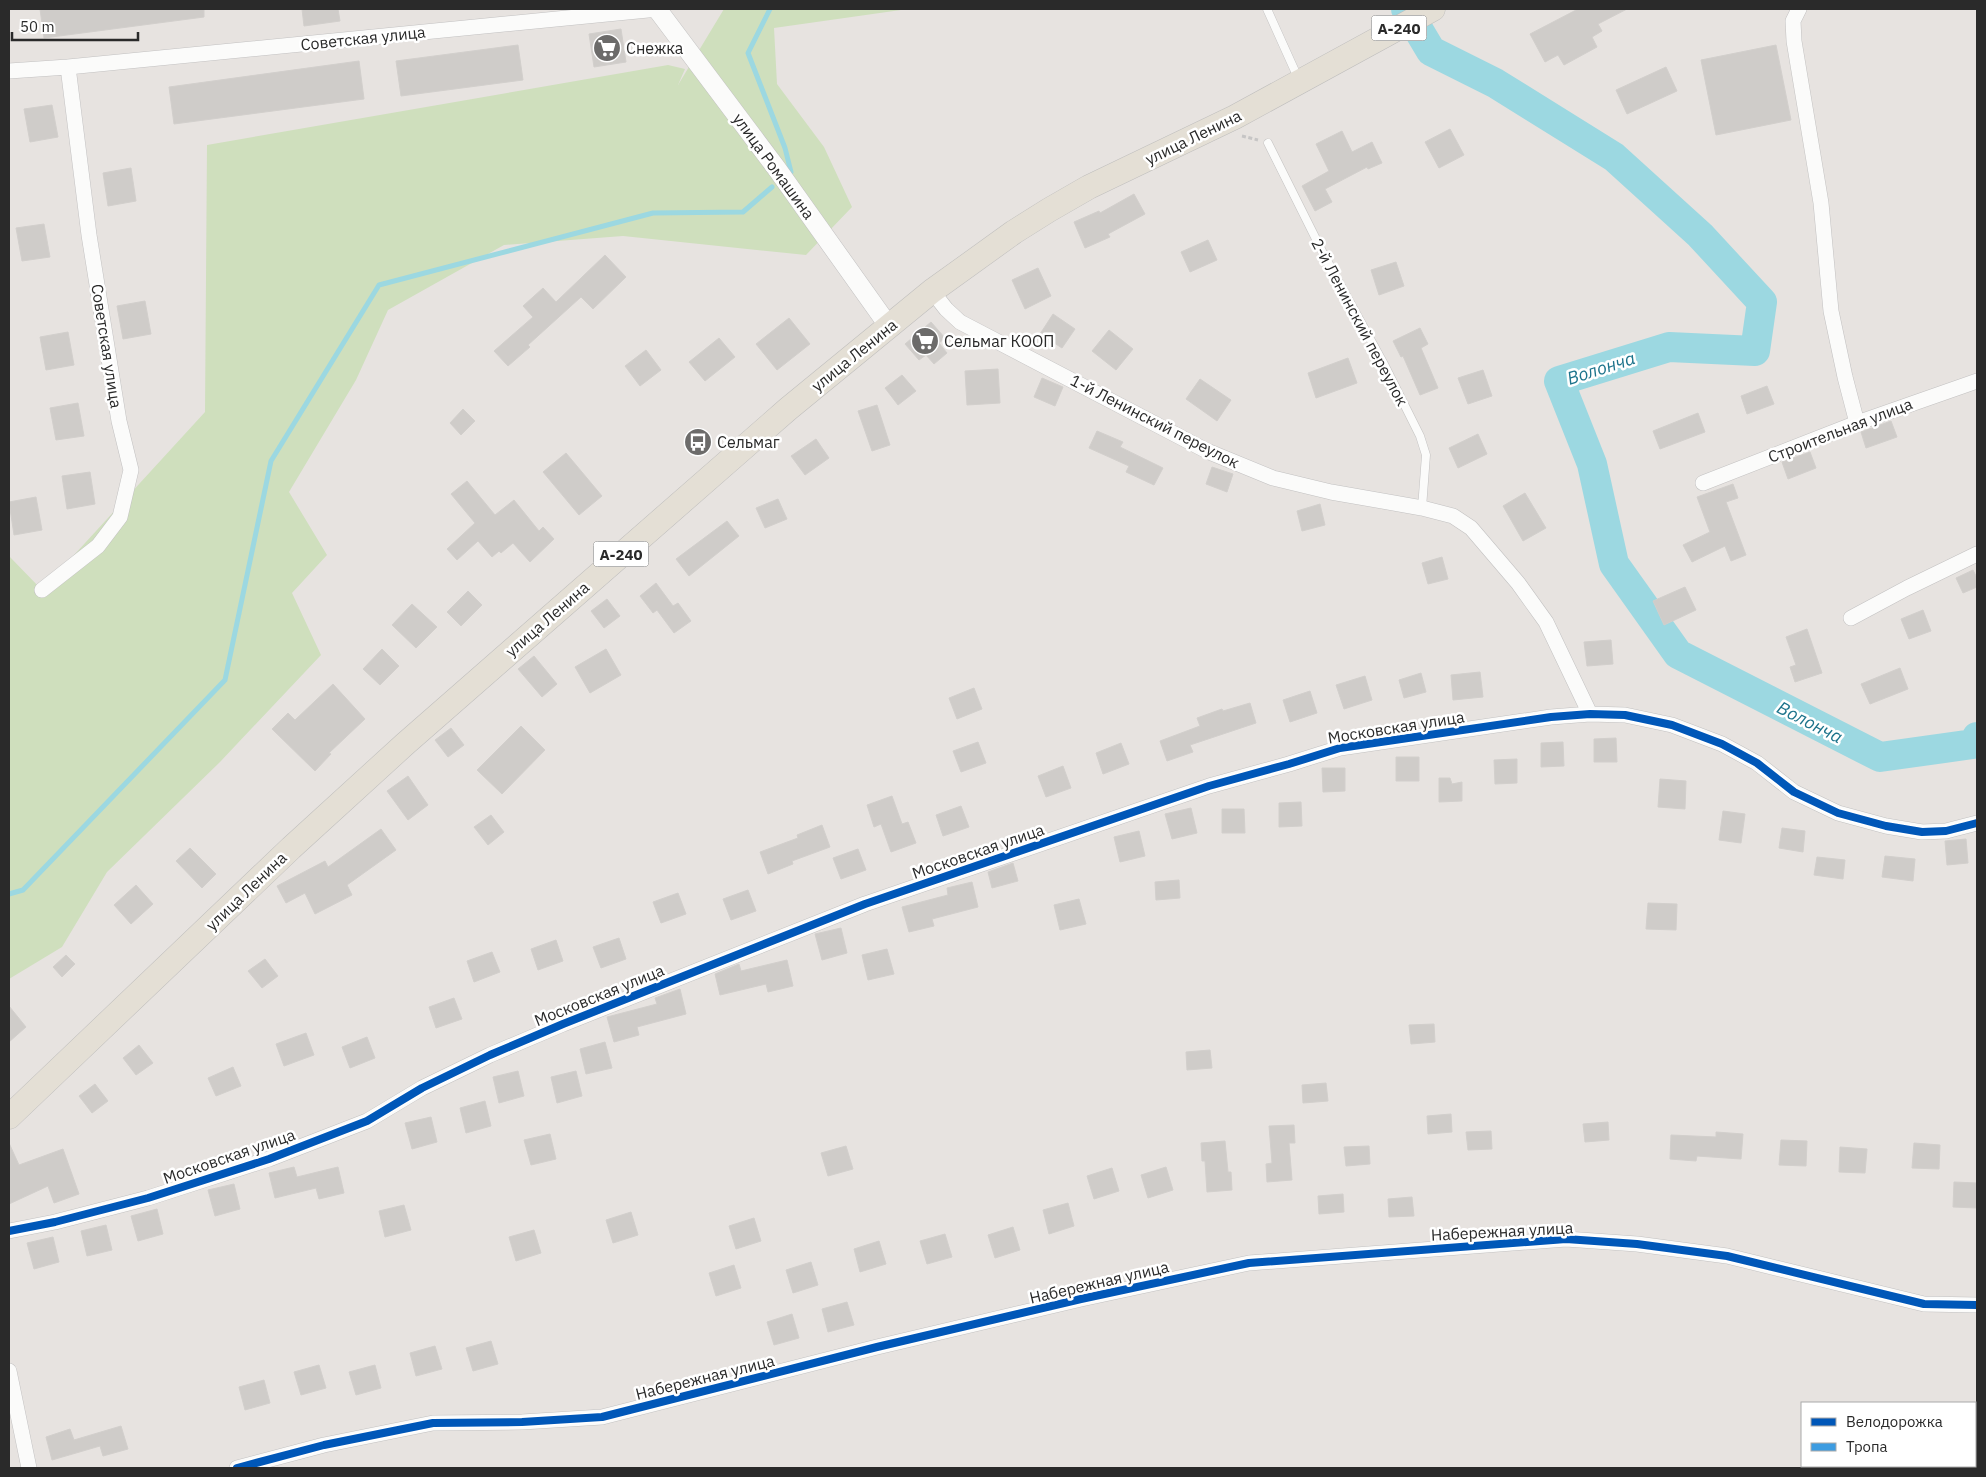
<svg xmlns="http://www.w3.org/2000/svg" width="1986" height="1477" viewBox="0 0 1986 1477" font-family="'IBM Plex Sans',sans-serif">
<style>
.green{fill:#cfdfbd}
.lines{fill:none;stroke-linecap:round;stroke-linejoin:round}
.stream{stroke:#9cd8e1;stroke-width:5}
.river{stroke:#9cd8e1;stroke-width:30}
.building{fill:#cfccc9;stroke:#d2cfcc}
.service-casing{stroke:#c2c1c1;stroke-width:9}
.minor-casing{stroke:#c2c1c1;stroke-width:16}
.tertiary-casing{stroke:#c2c1c1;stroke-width:20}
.primary-casing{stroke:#bfbebd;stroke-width:25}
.path{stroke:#c6c5c5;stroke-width:3;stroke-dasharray:4 2.5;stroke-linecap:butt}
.service{stroke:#fbfbfa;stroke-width:8}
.minor{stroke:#fbfbfa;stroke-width:15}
.tertiary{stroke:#fbfbfa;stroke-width:19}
.primary{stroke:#e4dfd5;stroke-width:24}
.quiet{stroke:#3d9ce1;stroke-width:6;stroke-dasharray:12 6;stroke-linecap:butt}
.cycleway-casing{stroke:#fff;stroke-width:11}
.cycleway{stroke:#0057b8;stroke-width:8}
.labels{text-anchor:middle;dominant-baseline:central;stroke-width:5;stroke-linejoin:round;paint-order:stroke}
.shield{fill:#fff;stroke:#6a6a6a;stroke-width:1}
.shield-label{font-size:15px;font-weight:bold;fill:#2a2a2a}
.street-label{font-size:16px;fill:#2a2a2a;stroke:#fff}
.poi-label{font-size:16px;fill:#2a2a2a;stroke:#fff;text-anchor:start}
.water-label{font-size:18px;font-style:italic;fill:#1c738b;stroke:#fff}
</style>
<rect width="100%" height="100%" fill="#e7e3e0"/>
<path class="green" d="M724 9H908L774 28 777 84 824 147 852 207 806 255 623 236 504 245 388 310 356 380 289 492 327 555 292 593 321 655 220 762 107 872 62 947 9 979V556L42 590 205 412 207 145 668 65 685 69 678 85Z"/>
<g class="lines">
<path class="stream" d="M770 9 748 53 785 148 791 172
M9 894 23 890 225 680 271 461 379 285 653 213 743 212 772 187"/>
<path class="river" d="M1406 9 1431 51 1495 83 1614 157 1700 235 1762 302 1755 351 1669 347 1559 381 1592 464 1614 564 1678 654 1880 757 1973 744 1977 737"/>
</g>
<path class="building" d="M40 9H204V17L44 38Z
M302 9H338L340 21 304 26Z
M1578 9H1627L1598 24 1602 31 1592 37 1597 47 1564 65 1558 55 1545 62 1530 34Z
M621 29 626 62 594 67 589 34Z
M518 45 523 80 401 96 396 61Z
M1776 45 1791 120 1716 135 1701 60Z
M359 61 364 99 174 124 169 87Z
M1666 67 1677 91 1627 114 1616 90Z
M52 105 58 137 30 142 24 109Z
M1450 129 1464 155 1439 168 1425 142Z
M1342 131 1352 152 1372 142 1382 163 1368 169 1367 167 1325 189 1332 202 1315 211 1302 186 1329 171 1316 144Z
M131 168 136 201 108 206 103 173Z
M1134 194 1145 214 1108 234 1110 237 1085 248 1074 222 1099 211 1100 213Z
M44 224 50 257 22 261 16 228Z
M1208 240 1217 260 1190 272 1181 252Z
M605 255 626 277 593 309 581 297 528 345 530 347 508 366 494 351 533 317 523 306 543 288 556 302Z
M1396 262 1404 286 1379 295 1371 270Z
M1038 268 1051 296 1025 309 1012 280Z
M145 301 151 334 123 339 117 306Z
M1053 314 1075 329 1062 348 1040 334Z
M789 318 810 344 777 370 756 344Z
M931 322 945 338 939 343 947 353 934 364 926 355 919 360 905 344Z
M1420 328 1428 344 1421 348 1438 388 1420 395 1403 356 1401 357 1393 341Z
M1109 330 1133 349 1116 370 1092 351Z
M68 332 74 365 46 370 40 337Z
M719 338 735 357 705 381 689 362Z
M646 350 661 370 640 386 625 366Z
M1348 358 1357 383 1316 398 1308 373Z
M998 369 1000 403 967 405 965 371Z
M1483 370 1492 396 1468 404 1458 378Z
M902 375 916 391 898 405 885 388Z
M1042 378 1063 387 1055 406 1034 397Z
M1200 379 1231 400 1217 421 1186 399Z
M1767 386 1774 404 1747 414 1741 396Z
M78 403 84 436 56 440 50 408Z
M877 405 890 445 872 451 858 411Z
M463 409 475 421 461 435 450 423Z
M1698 413 1705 432 1660 449 1653 431Z
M1891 421 1897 437 1866 448 1861 432Z
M1097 431 1123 442 1120 447 1163 468 1154 485 1126 472 1129 466 1089 448Z
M1478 434 1487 454 1458 468 1449 448Z
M816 439 829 458 805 475 791 456Z
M1810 452 1816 468 1788 479 1782 462Z
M566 453 602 496 579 515 543 472Z
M1212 467 1233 474 1227 492 1206 484Z
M90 472 95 504 67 509 62 476Z
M467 481 495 515 514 500 539 531 543 527 554 539 530 562 513 543 501 553 499 551 492 557 478 541 457 560 447 549 475 523 451 494Z
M1733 484 1738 498 1726 502 1746 555 1731 561 1725 546 1692 562 1683 545 1710 532 1697 497Z
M1525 493 1546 528 1523 541 1503 506Z
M36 497 42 530 14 535 9 502Z
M778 499 787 519 765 528 756 508Z
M1320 504 1325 525 1302 531 1297 511Z
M727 521 739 536 689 576 676 559Z
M1442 557 1448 579 1428 584 1422 563Z
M1973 570 1977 578V587L1963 593 1956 578Z
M656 583 673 606 678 603 691 621 674 633 657 610 653 613 640 596Z
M1685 587 1696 610 1664 625 1653 601Z
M468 591 482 605 461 626 447 612Z
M607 599 620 616 604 628 591 611Z
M412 604 437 627 416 648 392 625Z
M1923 610 1931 631 1909 639 1901 619Z
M1807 629 1822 673 1795 682 1790 667 1796 665 1786 637Z
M1611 640 1613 664 1587 666 1584 642Z
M382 649 399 666 380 685 363 669Z
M606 649 621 675 590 693 575 667Z
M534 656 557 684 542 697 518 669Z
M1900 668 1908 689 1870 704 1861 684Z
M1480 672 1483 697 1453 700 1451 675Z
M1421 673 1426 692 1404 698 1399 680Z
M1365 676 1372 700 1344 709 1336 685Z
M333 684 365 719 329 753 331 754 315 771 272 729 288 713 295 720Z
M974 688 982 709 957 719 949 698Z
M1310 691 1317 713 1290 722 1283 700Z
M1250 703 1256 723 1190 745 1193 752 1167 761 1160 741 1200 726 1197 718 1222 709 1223 711Z
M521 726 545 750 502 794 477 770Z
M451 728 464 745 448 757 435 740Z
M1616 738 1617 762H1594V739Z
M978 742 986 763 961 772 953 751Z
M1563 742 1564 766 1541 767V743Z
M1121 743 1129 764 1103 774 1096 753Z
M1396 757H1419V781H1396Z
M1517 759V783L1495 784 1494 760Z
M1063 766 1071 788 1046 797 1038 776Z
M1322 768H1345V791L1323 792Z
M408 776 428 805 408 820 387 791Z
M1439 778H1450L1452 784 1462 782V801L1439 802Z
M1660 779 1686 781 1685 809 1658 807Z
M892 796 902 824 908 822 916 843 891 852 881 824 874 827 867 805Z
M1301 802 1302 826 1279 827V803Z
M961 806 969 827 943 836 936 815Z
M1191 808 1197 833 1172 839 1165 814Z
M1222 809H1244L1245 833H1222Z
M1723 811 1745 814 1741 843 1719 840Z
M491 815 504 832 488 845 474 827Z
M822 825 830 847 792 861 793 864 768 874 760 852 798 838 797 835Z
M1782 828 1805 831 1803 852 1779 848Z
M381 829 396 850 347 885 352 895 315 914 305 893 286 903 277 886 325 861 328 867Z
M1139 831 1145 856 1120 862 1114 837Z
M1966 839 1968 863 1947 865 1945 841Z
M190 848 216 874 202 888 176 861Z
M858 849 866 870 841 879 833 858Z
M1885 856 1915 859 1913 881 1882 877Z
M1817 857 1845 860 1843 879 1814 875Z
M1013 863 1018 881 992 888 988 872Z
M1179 880 1180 898 1156 900 1155 882Z
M972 882 978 907 932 919 934 926 909 932 902 907 948 895 947 888Z
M136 885 153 904 131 924 114 905Z
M748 890 756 911 731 920 723 899Z
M678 893 686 914 661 923 653 902Z
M1079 899 1086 924 1060 930 1054 905Z
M1648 903 1677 904 1676 930 1646 929Z
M841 928 847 953 822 960 815 934Z
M619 938 626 959 601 968 593 947Z
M556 940 563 961 538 970 531 949Z
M887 949 894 974 868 980 862 955Z
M492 952 500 972 474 982 467 961Z
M66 955 75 964 62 977 53 967Z
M265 959 278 976 262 988 248 971Z
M787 960 793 986 768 992 766 984 720 995 715 974 739 964 741 971Z
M680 989 686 1014 637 1027 639 1035 614 1042 607 1017 657 1004 655 998Z
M454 998 462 1019 436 1028 429 1007Z
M9 1006 26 1027 9 1042Z
M1434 1024 1435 1042 1411 1044 1409 1025Z
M306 1033 314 1055 284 1066 276 1044Z
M367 1037 375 1058 350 1068 342 1047Z
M605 1042 612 1068 586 1074 580 1049Z
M139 1045 153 1063 136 1075 123 1058Z
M1210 1050 1212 1068 1187 1070 1186 1052Z
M233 1067 241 1086 216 1096 208 1078Z
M518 1071 524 1096 499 1103 493 1077Z
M576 1071 582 1096 557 1103 551 1077Z
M1326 1083 1328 1101 1303 1103 1302 1085Z
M95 1084 108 1101 92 1113 79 1096Z
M485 1101 491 1126 466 1133 460 1108Z
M1451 1114 1452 1132 1428 1134 1427 1116Z
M431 1117 437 1142 412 1149 405 1123Z
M1608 1122 1609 1140 1585 1142 1583 1124Z
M1294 1125 1295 1143H1289L1292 1180 1267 1182 1266 1164 1272 1163 1269 1126Z
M1491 1131 1492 1149 1468 1150 1466 1132Z
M1716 1132 1743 1134 1741 1159 1697 1156 1696 1161 1670 1159 1671 1135 1716 1137Z
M550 1134 556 1159 531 1165 524 1140Z
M1781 1140 1807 1141 1806 1166 1779 1165Z
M1225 1141 1228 1172H1231L1232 1190 1207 1192 1205 1161H1202L1201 1143Z
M9 1143 19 1165 63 1149 79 1194 54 1203 48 1186 9 1204Z
M1914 1143 1940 1145 1939 1169 1912 1168Z
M846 1146 853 1169 828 1176 821 1153Z
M1369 1146 1370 1164 1346 1166 1344 1147Z
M1840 1147 1867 1149 1865 1173 1839 1172Z
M294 1167 297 1177 338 1167 344 1193 319 1199 316 1188 275 1198 269 1173Z
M1166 1167 1173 1190 1148 1198 1141 1175Z
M1112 1168 1119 1191 1094 1199 1087 1176Z
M1954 1182 1977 1183V1208L1953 1207Z
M234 1184 240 1209 215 1216 208 1190Z
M1343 1194 1344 1212 1319 1214 1318 1196Z
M1412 1197 1414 1216 1389 1217 1388 1199Z
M1068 1203 1074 1226 1049 1234 1043 1210Z
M404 1205 411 1230 385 1237 379 1211Z
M157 1209 163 1234 138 1241 131 1216Z
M631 1212 638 1235 613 1243 606 1220Z
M754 1218 761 1241 736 1249 729 1226Z
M106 1225 112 1250 87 1256 81 1231Z
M1013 1227 1020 1250 995 1258 988 1235Z
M534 1230 541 1253 516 1261 509 1237Z
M945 1234 952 1257 927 1264 920 1241Z
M53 1237 59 1262 34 1269 27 1243Z
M879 1241 886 1264 860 1272 854 1249Z
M811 1262 818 1285 793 1293 786 1270Z
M734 1265 741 1288 716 1296 709 1273Z
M847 1302 854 1325 828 1332 822 1309Z
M792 1314 799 1338 774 1345 767 1322Z
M491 1341 498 1364 473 1371 466 1348Z
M435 1346 442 1369 416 1376 410 1353Z
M319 1365 326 1388 301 1395 294 1372Z
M375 1365 381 1388 356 1395 349 1372Z
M264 1380 270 1403 245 1410 239 1387Z
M121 1426 128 1449 103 1456 100 1446 52 1460 46 1437 70 1429 74 1440Z"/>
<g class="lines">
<g class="service-casing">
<path id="service" d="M1267 9 1299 80
M1268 143 1324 255 1385 366 1420 436 1426 455 1422 508"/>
</g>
<g class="minor-casing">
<path id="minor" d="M1799 9 1793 21 1794 41 1821 203 1831 311 1845 377 1857 423
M9 71 68 67 658 9
M932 291 946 309 960 322 1207 451 1273 478 1331 492 1422 508 1453 516 1471 528 1518 583 1546 622 1590 714
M1703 483 1857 423 1977 381
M42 590 98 546 120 517 131 470 119 421 89 235 68 67
M1851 618 1907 588 1977 554
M9 1231 55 1222 148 1198 269 1159 367 1121 422 1088 490 1055 563 1024 865 904 1209 786 1289 764 1340 748 1551 717 1590 714 1625 715 1672 725 1722 744 1757 763 1794 792 1838 813 1886 826 1922 832 1946 831 1977 823
M9 1371 29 1468
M237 1468 324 1445 433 1423 522 1422 602 1417 877 1347 1081 1299 1249 1263 1566 1239 1637 1244 1727 1256 1924 1304 1977 1305"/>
</g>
<g class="tertiary-casing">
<path id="tertiary" d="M657 9 777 169 888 325"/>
</g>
<g class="primary-casing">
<path id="primary" d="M9 1117 291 848 405 744 788 409 932 291 1014 232 1049 210 1089 187 1235 117 1433 9"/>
</g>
<path class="path" d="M1242 136 1258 140"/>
<use href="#service" class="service"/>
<use href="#minor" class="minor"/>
<use href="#tertiary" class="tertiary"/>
<use href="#primary" class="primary"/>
<path class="quiet" d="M1975 1455 1977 1454
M1958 1466 1959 1468"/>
<g class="cycleway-casing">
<path id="cycleway" d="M9 1231 55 1222 148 1198 269 1159 367 1121 422 1088 490 1055 563 1024 865 904 1209 786 1289 764 1340 748 1551 717 1590 714 1625 715 1672 725 1722 744 1757 763 1794 792 1838 813 1886 826 1922 832 1946 831 1977 823
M237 1468 324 1445 433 1423 522 1422 602 1417 877 1347 1081 1299 1249 1263 1566 1239 1637 1244 1727 1256 1924 1304 1977 1305"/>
</g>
<use href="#cycleway" class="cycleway"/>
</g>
<defs>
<g id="supermarket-disc" transform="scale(1.4375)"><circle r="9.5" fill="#6c6b6a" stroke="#fff"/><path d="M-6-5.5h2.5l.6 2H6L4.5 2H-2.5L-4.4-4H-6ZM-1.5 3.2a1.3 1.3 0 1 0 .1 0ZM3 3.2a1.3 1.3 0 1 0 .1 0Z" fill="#fff"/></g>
<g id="bus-disc" transform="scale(1.4375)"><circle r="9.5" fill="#6c6b6a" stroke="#fff"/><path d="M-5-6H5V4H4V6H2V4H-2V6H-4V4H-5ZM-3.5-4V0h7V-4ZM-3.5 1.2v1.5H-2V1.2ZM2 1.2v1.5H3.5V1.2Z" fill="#fff"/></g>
</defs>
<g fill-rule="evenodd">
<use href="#supermarket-disc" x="607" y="48"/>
<use href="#supermarket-disc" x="925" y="341"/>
<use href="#bus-disc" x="698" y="442"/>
</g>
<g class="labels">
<g class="shield">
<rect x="1371.5" y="15.5" width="55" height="25" rx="4"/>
<rect x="593.5" y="541.5" width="55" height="25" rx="4"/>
</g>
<g class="shield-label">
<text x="1399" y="28">А-240</text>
<text x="621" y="554">А-240</text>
</g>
<g class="street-label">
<text transform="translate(363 38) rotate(-6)">Советская улица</text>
<text transform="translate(1193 137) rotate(-26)">улица Ленина</text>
<text transform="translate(774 166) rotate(54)">улица Ромашина</text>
<text transform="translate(1360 322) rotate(62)">2-й Ленинский переулок</text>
<text transform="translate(107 346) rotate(81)">Советская улица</text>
<text transform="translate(854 355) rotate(-39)">улица Ленина</text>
<text transform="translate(1155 421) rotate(27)">1-й Ленинский переулок</text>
<text transform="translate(1840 430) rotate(-21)">Строительная улица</text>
<text transform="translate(547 619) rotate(-41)">улица Ленина</text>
<text transform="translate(1396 727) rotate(-9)">Московская улица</text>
<text transform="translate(978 851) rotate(-19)">Московская улица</text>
<text transform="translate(246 891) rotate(-44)">улица Ленина</text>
<text transform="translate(599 995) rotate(-22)">Московская улица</text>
<text transform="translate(229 1156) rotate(-19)">Московская улица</text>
<text transform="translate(1502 1231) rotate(-3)">Набережная улица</text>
<text transform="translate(1099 1282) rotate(-13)">Набережная улица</text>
<text transform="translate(705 1377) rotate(-14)">Набережная улица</text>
</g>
<g class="poi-label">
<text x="626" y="48">Снежка</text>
<text x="944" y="341">Сельмаг КООП</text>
<text x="717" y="442">Сельмаг</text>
</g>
<g class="water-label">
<text transform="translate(1601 368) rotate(-18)">Волонча</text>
<text transform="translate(1810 722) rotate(27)">Волонча</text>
</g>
</g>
<rect width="1986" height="1477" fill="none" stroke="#2a2a2a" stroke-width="20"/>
<rect x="1801" y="1402" width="175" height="65" fill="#ffffff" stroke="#aaaaaa"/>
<rect x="1811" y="1418" width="25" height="8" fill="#0057b8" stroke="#aaaaaa"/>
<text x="1846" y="1427" font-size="15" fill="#2a2a2a">Велодорожка</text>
<rect x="1811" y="1443" width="25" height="8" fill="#3d9ce1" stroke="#aaaaaa"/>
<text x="1846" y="1452" font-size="15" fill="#2a2a2a">Тропа</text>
<path d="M12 32v8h126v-8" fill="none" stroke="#2a2a2a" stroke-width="2.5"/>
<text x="20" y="32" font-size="15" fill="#2a2a2a" stroke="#ffffff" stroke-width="4" paint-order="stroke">50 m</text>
</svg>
